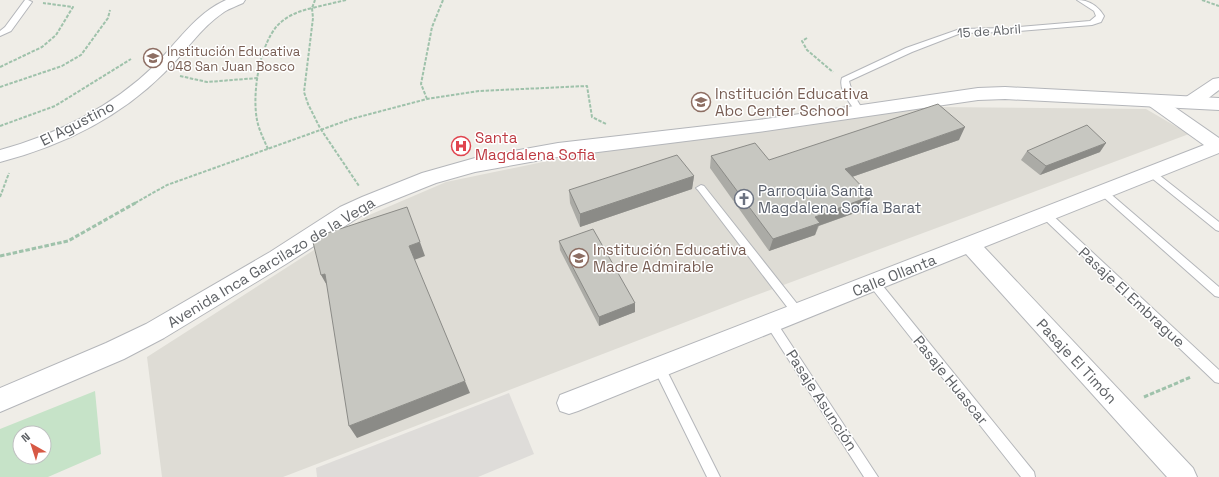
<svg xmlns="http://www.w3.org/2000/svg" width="1219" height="477" viewBox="0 0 1219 477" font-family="'Space Grotesk',sans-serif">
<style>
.industrial{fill:#dedcd9}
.education{fill:#dedcd5}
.green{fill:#c6e3c8;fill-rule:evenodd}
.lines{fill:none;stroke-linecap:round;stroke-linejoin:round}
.service-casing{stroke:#b4b6ba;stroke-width:2}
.minor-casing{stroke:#b4b6ba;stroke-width:2}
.tertiary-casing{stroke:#b4b6ba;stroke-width:2}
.path-far1{stroke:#9fc2ab;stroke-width:2;stroke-dasharray:3.5 1.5;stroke-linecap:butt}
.path{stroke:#9fc2ab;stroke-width:3;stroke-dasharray:4.5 2;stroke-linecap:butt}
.service{fill:#fff;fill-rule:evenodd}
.minor{fill:#fff;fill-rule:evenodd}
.tertiary{fill:#fff;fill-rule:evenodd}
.wall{fill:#ababa6}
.shaded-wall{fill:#8b8b87}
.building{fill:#c7c7c1;stroke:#8b8b87}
.labels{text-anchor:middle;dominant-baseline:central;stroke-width:3;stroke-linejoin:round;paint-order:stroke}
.far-street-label{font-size:13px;fill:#5e6165;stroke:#fff}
.far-education-label{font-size:13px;fill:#785e54;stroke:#fff;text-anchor:start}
.education-label{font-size:15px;fill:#785e54;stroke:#fff;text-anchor:start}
.street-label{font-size:15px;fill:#5e6165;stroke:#fff}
.health-label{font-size:15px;fill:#be3a42;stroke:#fff;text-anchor:start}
.worship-label{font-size:15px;fill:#5b616d;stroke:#fff;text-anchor:start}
</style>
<rect width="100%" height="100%" fill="#efede7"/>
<path class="industrial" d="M509 393 534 454 478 477H317L316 468Z"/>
<path class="education" d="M935 107 1146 109 1189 134 743 300 283 477H162L147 357 367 216 446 182 639 142Z"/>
<path class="green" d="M95 391 101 454 48 477H0V429ZM20 433H44V457H20Z"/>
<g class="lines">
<g class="service-casing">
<path id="service" d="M25 0H28L32 2 11 31 0 36V31L5 27Z
M1077 0C1089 0 1098 6 1104 16L1101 22 1092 25 1008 32 961 33 912 52 849 81 852 92 863 110 862 112H856C850 103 838 89 842 78L906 48 960 29 1008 28 1090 21 1096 16 1094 11Z
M1151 170 1154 171 1219 222V231L1216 230 1148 175 1146 173 1148 171Z
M701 185 704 186 802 310 803 313 802 316 798 318 794 316 698 190 696 188Z
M1103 189 1106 190 1219 287V297L1215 296 1100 194 1098 192 1100 190Z
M1046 211 1049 212 1219 370V383L1215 382 1043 218 1041 215 1043 212Z
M874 279 878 280 1034 472 1035 477H1021L870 286 869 283 870 280Z
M771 318 775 320 878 477H864L767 326 765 323 767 320Z
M659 362 663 363 720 477H707L653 367 655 363Z"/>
</g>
<g class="minor-casing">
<path id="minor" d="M226 0H245L243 3C237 6 230 8 224 12 200 28 184 54 164 73 119 118 61 146 0 162V150C56 135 113 106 154 66 177 43 196 13 226 0Z
M1219 78V90C1208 98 1196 110 1183 107L1181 103 1183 99 1213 79Z
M1154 96 1160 97 1219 138V153L984 247 1193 468 1197 477H1167L966 254 578 411 569 414 560 411 557 403 560 395 1204 145 1148 105 1146 101 1148 97Z"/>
</g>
<g class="tertiary-casing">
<path id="tertiary" d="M1005 87 1219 98V110L1005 99 978 100 758 132 558 157 475 172 436 183 376 207 356 219 286 264 164 338 124 359 0 412V388L106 343 146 324 270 252 340 207 362 197 422 173 475 158 558 143 758 120 978 88Z"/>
</g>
<path class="path-far1" d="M346 0 312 8 313 18 304 92 308 104 320 128 359 186
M1202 0 1219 6
M807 38 802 41 807 50 833 72
M0 67 42 47 56 35 73 7 43 3
M180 76 207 82 258 78
M0 87 62 66 81 55 108 18 110 10
M427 99 421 84 432 27 443 0
M0 126 55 106 131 59
M268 149C264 140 259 130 257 120 252 94 259 47 277 26 286 16 299 11 312 8L315 0
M0 197 9 173
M135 203 167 185 351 119 427 99 479 91 587 86 592 117 606 124"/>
<path class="path" d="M0 256 68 241 137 202
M1144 397 1191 377"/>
<use href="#service" class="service"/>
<use href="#minor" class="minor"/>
<use href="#tertiary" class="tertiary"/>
</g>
<path class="wall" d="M959 140 852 177 866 209 819 226 815 235 769 251 710 168 711 156 769 160Z
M1027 151 1100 152 1040 175 1021 160Z
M694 176 692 189 580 227 570 203 569 190Z
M559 241 635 303V312L599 326 560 250Z"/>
<path class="shaded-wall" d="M965 127 959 140 840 181 845 169Z
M1106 143 1100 152 1040 175 1046 166Z
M694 176 692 189 580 227V214Z
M871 196 866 209 818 226 815 235 769 251 773 239 815 217Z
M420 242 425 256 414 260 409 246Z
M325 274 329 289 321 275Z
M635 303V312L599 326V317Z
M465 381 470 393 357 438 349 426Z"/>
<path class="building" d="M938 104 965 127 845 169 871 196 815 217 820 223 773 239 711 156 755 143 769 160Z
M1087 125 1106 143 1046 166 1027 151Z
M677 155 694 176 580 214 569 190Z
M407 207 420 242 409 246 465 381 349 426 325 274 321 275 312 238Z
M593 229 635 303 599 317 559 241Z"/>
<defs>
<g id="school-ring" transform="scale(1)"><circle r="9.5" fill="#fff" stroke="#8d6e63" stroke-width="1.5"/><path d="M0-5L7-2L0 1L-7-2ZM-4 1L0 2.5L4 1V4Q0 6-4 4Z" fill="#8d6e63"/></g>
<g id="hospital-ring" transform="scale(1)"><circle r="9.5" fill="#fff" stroke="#e0444e" stroke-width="1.5"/><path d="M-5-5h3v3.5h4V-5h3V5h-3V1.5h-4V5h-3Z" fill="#e0444e"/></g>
<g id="church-ring" transform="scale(1)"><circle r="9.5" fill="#fff" stroke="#6b7280" stroke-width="1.5"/><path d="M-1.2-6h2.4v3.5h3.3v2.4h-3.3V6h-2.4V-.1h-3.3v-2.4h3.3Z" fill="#6b7280"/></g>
</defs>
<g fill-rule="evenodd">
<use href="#school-ring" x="153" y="58"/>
<use href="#school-ring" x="701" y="102"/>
<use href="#hospital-ring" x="461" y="146"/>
<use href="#church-ring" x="744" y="199"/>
<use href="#school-ring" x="579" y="258"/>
</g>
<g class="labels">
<g class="far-street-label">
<text transform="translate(989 31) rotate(-4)">15 de Abril</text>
</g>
<g class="far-education-label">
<text x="167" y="51">Institución Educativa<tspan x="167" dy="15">048 San Juan Bosco</tspan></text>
</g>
<g class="education-label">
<text x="715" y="93">Institución Educativa<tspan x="715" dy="17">Abc Center School</tspan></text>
<text x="593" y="249">Institución Educativa<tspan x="593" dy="17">Madre Admirable</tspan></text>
</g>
<g class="street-label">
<text transform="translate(77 123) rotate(-27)">El Agustino</text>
<text transform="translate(271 262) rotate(-31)">Avenida Inca Garcilazo de la Vega</text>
<text transform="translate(894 275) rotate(-22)">Calle Ollanta</text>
<text transform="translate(1132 297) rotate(43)">Pasaje El Embrague</text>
<text transform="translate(1077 361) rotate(47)">Pasaje El Timón</text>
<text transform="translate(951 380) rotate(51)">Pasaje Huascar</text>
<text transform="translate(822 400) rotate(57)">Pasaje Asunción</text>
</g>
<g class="health-label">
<text x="475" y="137">Santa<tspan x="475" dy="17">Magdalena Sofia</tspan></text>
</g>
<g class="worship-label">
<text x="758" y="190">Parroquia Santa<tspan x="758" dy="17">Magdalena Sofía Barat</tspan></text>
</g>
</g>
<g transform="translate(32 445) rotate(321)"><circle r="19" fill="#ffffff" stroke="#bfc0c1"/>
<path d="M0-3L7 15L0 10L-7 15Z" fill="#d75945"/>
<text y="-6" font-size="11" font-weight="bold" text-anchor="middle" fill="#5e6165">N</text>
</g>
</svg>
